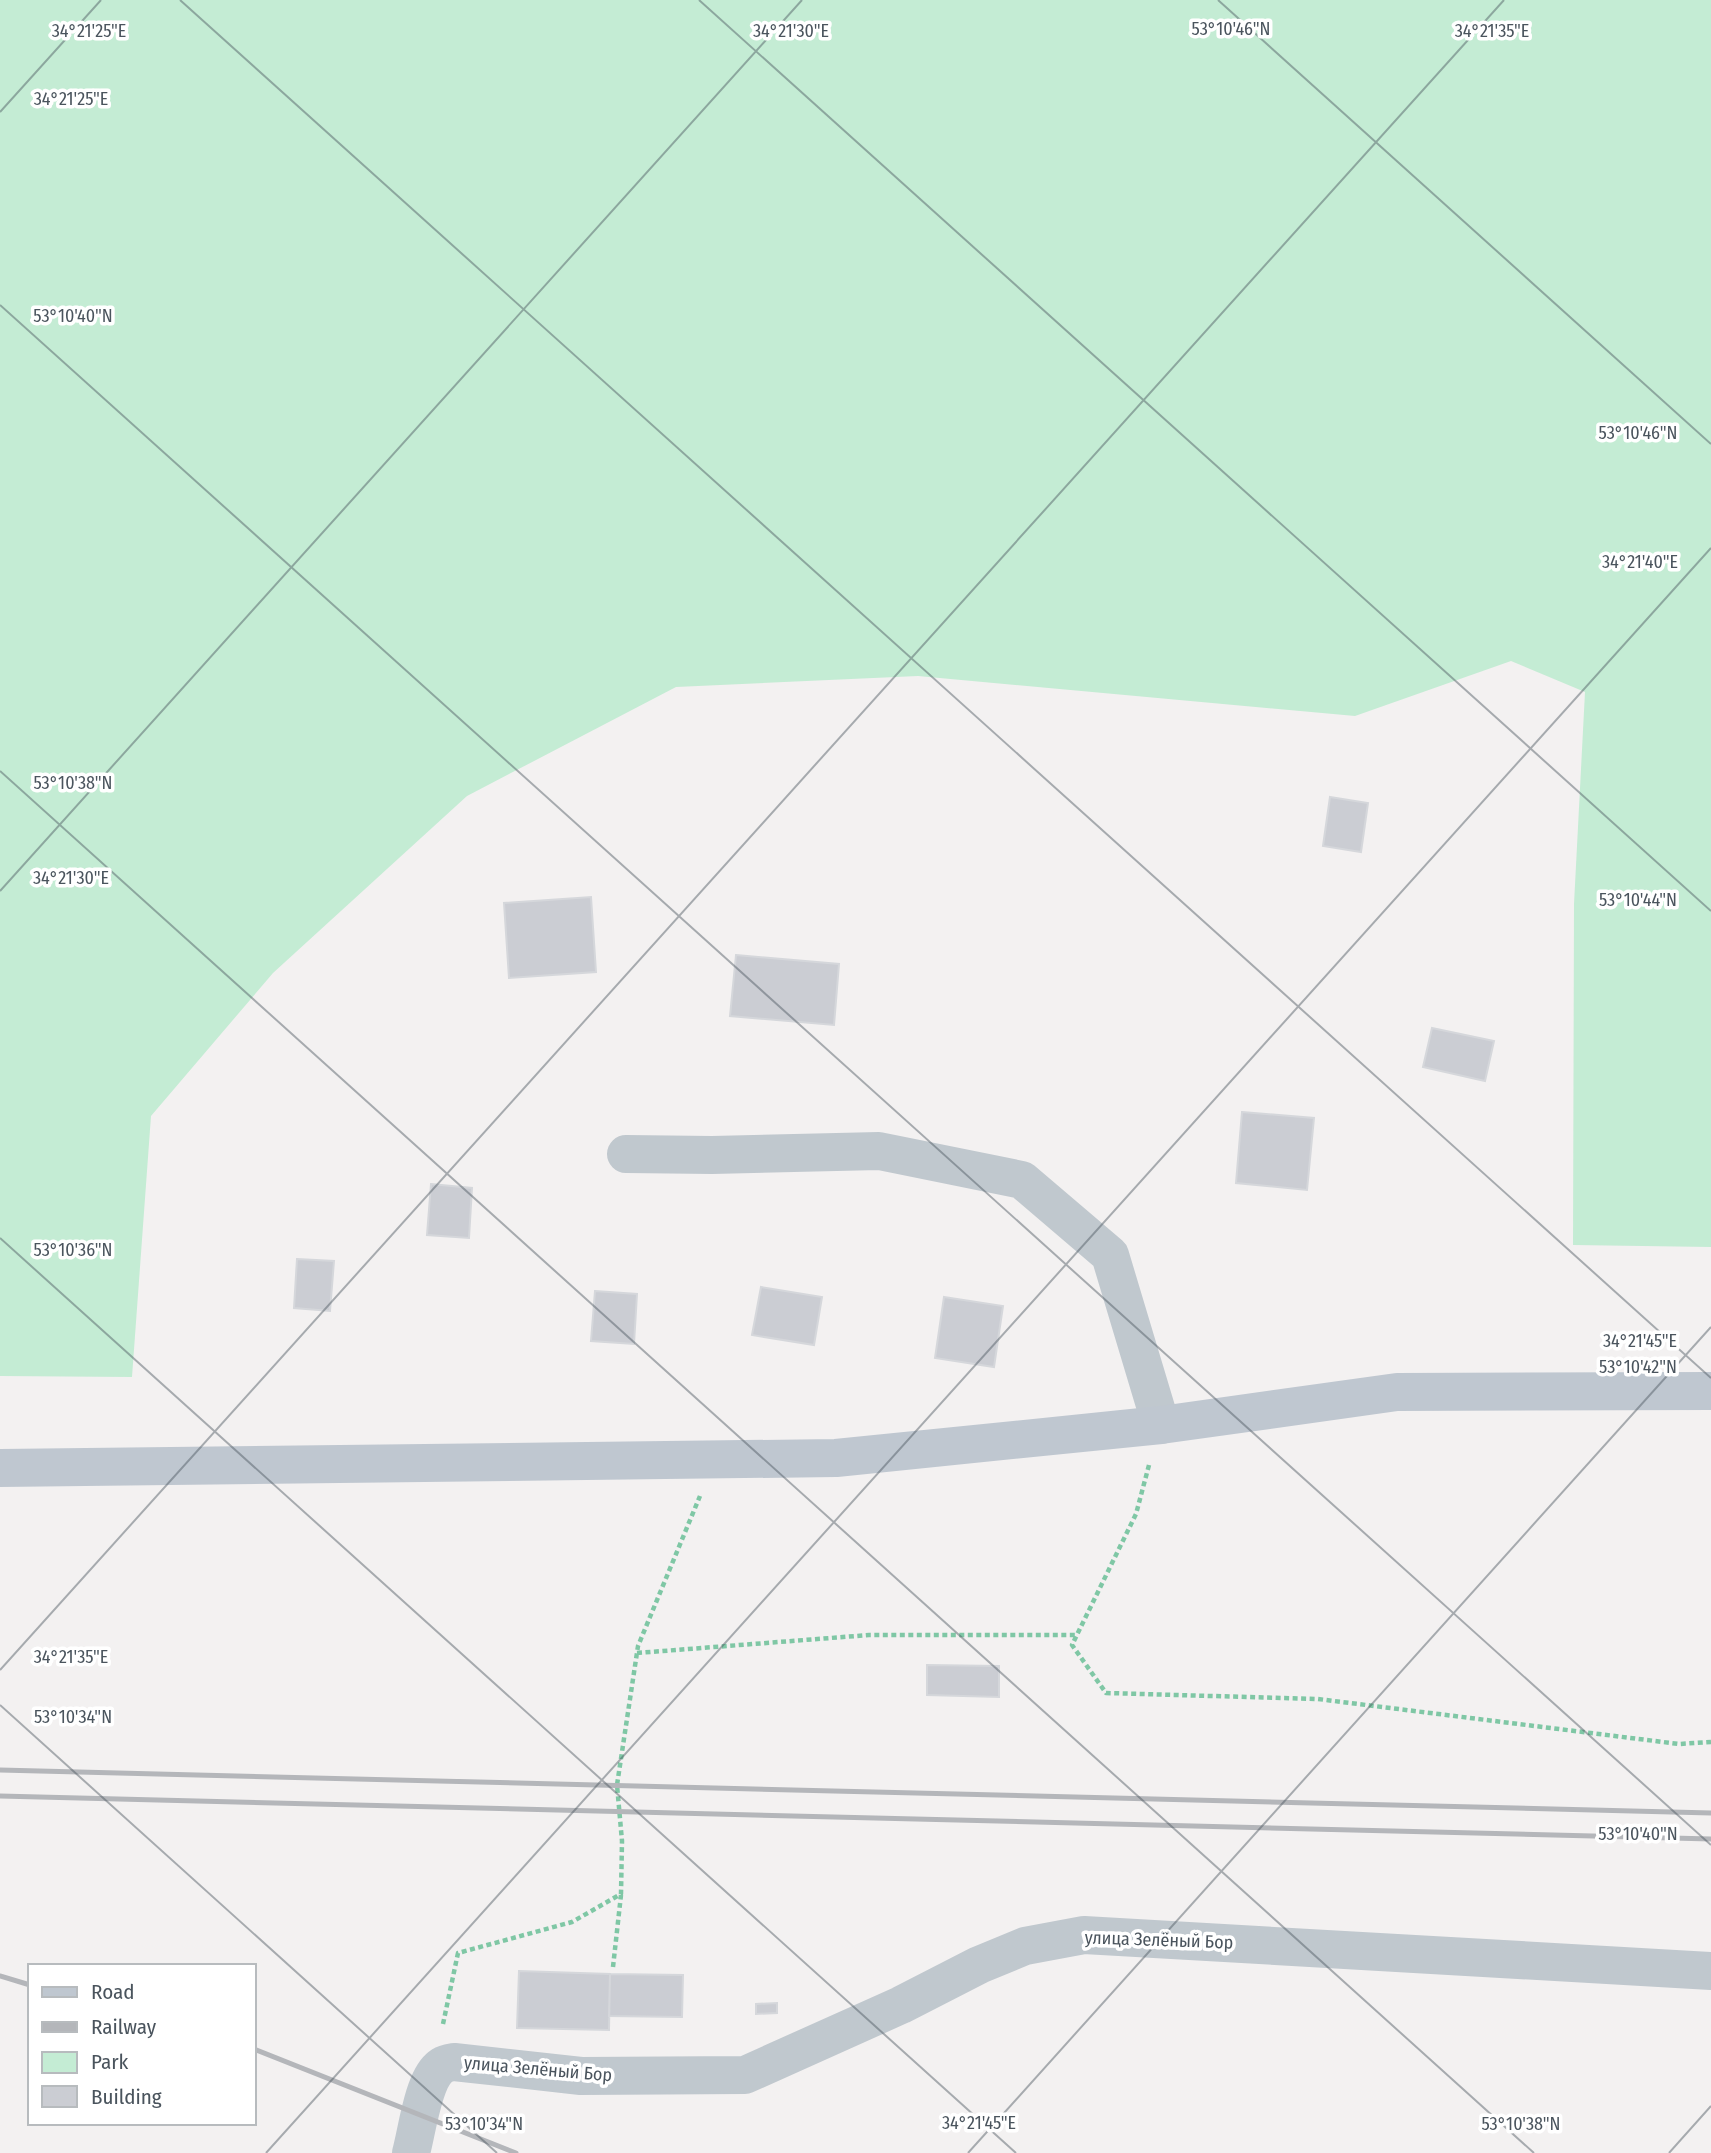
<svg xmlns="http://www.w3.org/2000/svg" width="1711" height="2153" viewBox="0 0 1711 2153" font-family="'Fira Sans Condensed',sans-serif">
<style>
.green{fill:#c4ecd4}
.building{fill:#cbcdd3;stroke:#d5d7db;stroke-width:2}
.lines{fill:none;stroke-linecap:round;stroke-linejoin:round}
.path{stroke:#7fc7a5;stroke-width:4.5;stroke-dasharray:5 3.5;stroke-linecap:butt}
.minor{stroke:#c0c8ce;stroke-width:38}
.secondary{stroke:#bfc7d0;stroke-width:38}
.rail{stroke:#b4b6ba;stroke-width:5}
.ticks{fill:none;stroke:#4a545d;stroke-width:2;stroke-opacity:0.45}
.labels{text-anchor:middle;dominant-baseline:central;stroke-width:7;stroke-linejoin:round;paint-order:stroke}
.street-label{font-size:18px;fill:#4a545d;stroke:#fff}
.ticks-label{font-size:18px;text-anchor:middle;fill:#4a545d;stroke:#fff;stroke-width:7;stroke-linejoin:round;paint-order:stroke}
</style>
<rect width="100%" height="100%" fill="#f3f1f1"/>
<path class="green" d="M0 0H1711V1247L1573 1245 1574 904 1585 692 1511 661 1355 716 918 676 676 687 467 796 273 973 151 1116 132 1377 0 1376Z"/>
<path class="building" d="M1330 797 1368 803 1361 852 1323 846Z
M591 897 596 972 509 978 504 903Z
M736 955 839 964 834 1025 730 1016Z
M1432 1028 1494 1041 1485 1081 1423 1067Z
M1242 1112 1314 1118 1307 1190 1236 1183Z
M431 1184 472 1188 469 1238 427 1235Z
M297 1259 334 1261 330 1311 294 1308Z
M761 1287 822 1297 814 1345 752 1335Z
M595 1291 637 1294 634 1344 591 1341Z
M944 1297 1003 1306 994 1367 935 1358Z
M927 1665 999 1666V1697L927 1695Z
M519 1971 610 1974 609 2030 517 2028Z
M610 1974 683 1975 682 2017 609 2016Z
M777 2003V2013L756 2014V2004Z"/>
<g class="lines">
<path class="path" d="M1149 1465 1136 1514 1072 1645 1106 1693 1318 1699 1679 1744 1711 1742
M637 1653 869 1635H1077
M613 1967 621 1895
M443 2024 458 1953 572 1922 621 1894 622 1841 617 1785 638 1646 700 1496"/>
<path class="minor" d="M626 1154 712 1155 879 1151 1022 1180 1110 1255 1161 1425
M411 2153C417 2131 423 2082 439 2068 443 2064 448 2063 454 2062L581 2076 745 2075 901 2005 979 1965 1025 1946 1084 1935 1711 1971"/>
<path class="secondary" d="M0 1468 836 1458 1161 1425 1397 1392 1711 1391"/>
<path class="rail" d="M0 1770 1711 1813
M0 1796 1711 1839
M0 1976 30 1985
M254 2049 516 2153"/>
</g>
<path class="ticks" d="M180 0 1711 1378M699 0 1711 911M1218 0 1711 444M0 112 101 0M0 305 1711 1845M0 771 1534 2153M0 891 802 0M0 1238 1016 2153M0 1670 1504 0M0 1705 497 2153M266 2153 1711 548M968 2153 1711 1327M1669 2153 1711 2106"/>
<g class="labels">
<g class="street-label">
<text transform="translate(1159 1940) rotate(2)">улица Зелёный Бор</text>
<text transform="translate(538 2069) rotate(5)">улица Зелёный Бор</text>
</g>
</g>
<g class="ticks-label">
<text x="1231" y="35">53°10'46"N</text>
<text x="791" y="37">34°21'30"E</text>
<text x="1492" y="37">34°21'35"E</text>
<text x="89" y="37">34°21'25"E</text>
<text x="71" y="105">34°21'25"E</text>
<text x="73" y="322">53°10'40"N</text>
<text x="1638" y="439">53°10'46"N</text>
<text x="1640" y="568">34°21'40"E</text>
<text x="73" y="789">53°10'38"N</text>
<text x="71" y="884">34°21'30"E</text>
<text x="1638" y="906">53°10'44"N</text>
<text x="73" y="1256">53°10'36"N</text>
<text x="1640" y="1347">34°21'45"E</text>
<text x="1638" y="1373">53°10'42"N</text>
<text x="71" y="1663">34°21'35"E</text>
<text x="73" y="1723">53°10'34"N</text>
<text x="1638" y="1840">53°10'40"N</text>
<text x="979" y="2129">34°21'45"E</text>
<text x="484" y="2130">53°10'34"N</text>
<text x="1521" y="2130">53°10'38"N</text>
</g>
<rect x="28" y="1964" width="228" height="161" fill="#ffffff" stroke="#b7bbbe" stroke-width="2"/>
<rect x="42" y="1987" width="35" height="10" fill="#bfc7d0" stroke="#b7bbbe" stroke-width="2"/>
<text x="91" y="1999" font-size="21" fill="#4a545d">Road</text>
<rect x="42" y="2022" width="35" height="10" fill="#b4b6ba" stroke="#b7bbbe" stroke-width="2"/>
<text x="91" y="2034" font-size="21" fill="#4a545d">Railway</text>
<rect x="42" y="2052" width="35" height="21" fill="#c4ecd4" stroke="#b7bbbe" stroke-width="2"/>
<text x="91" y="2069" font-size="21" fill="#4a545d">Park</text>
<rect x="42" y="2086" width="35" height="21" fill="#cbcdd3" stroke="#b7bbbe" stroke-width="2"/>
<text x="91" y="2104" font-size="21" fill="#4a545d">Building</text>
</svg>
